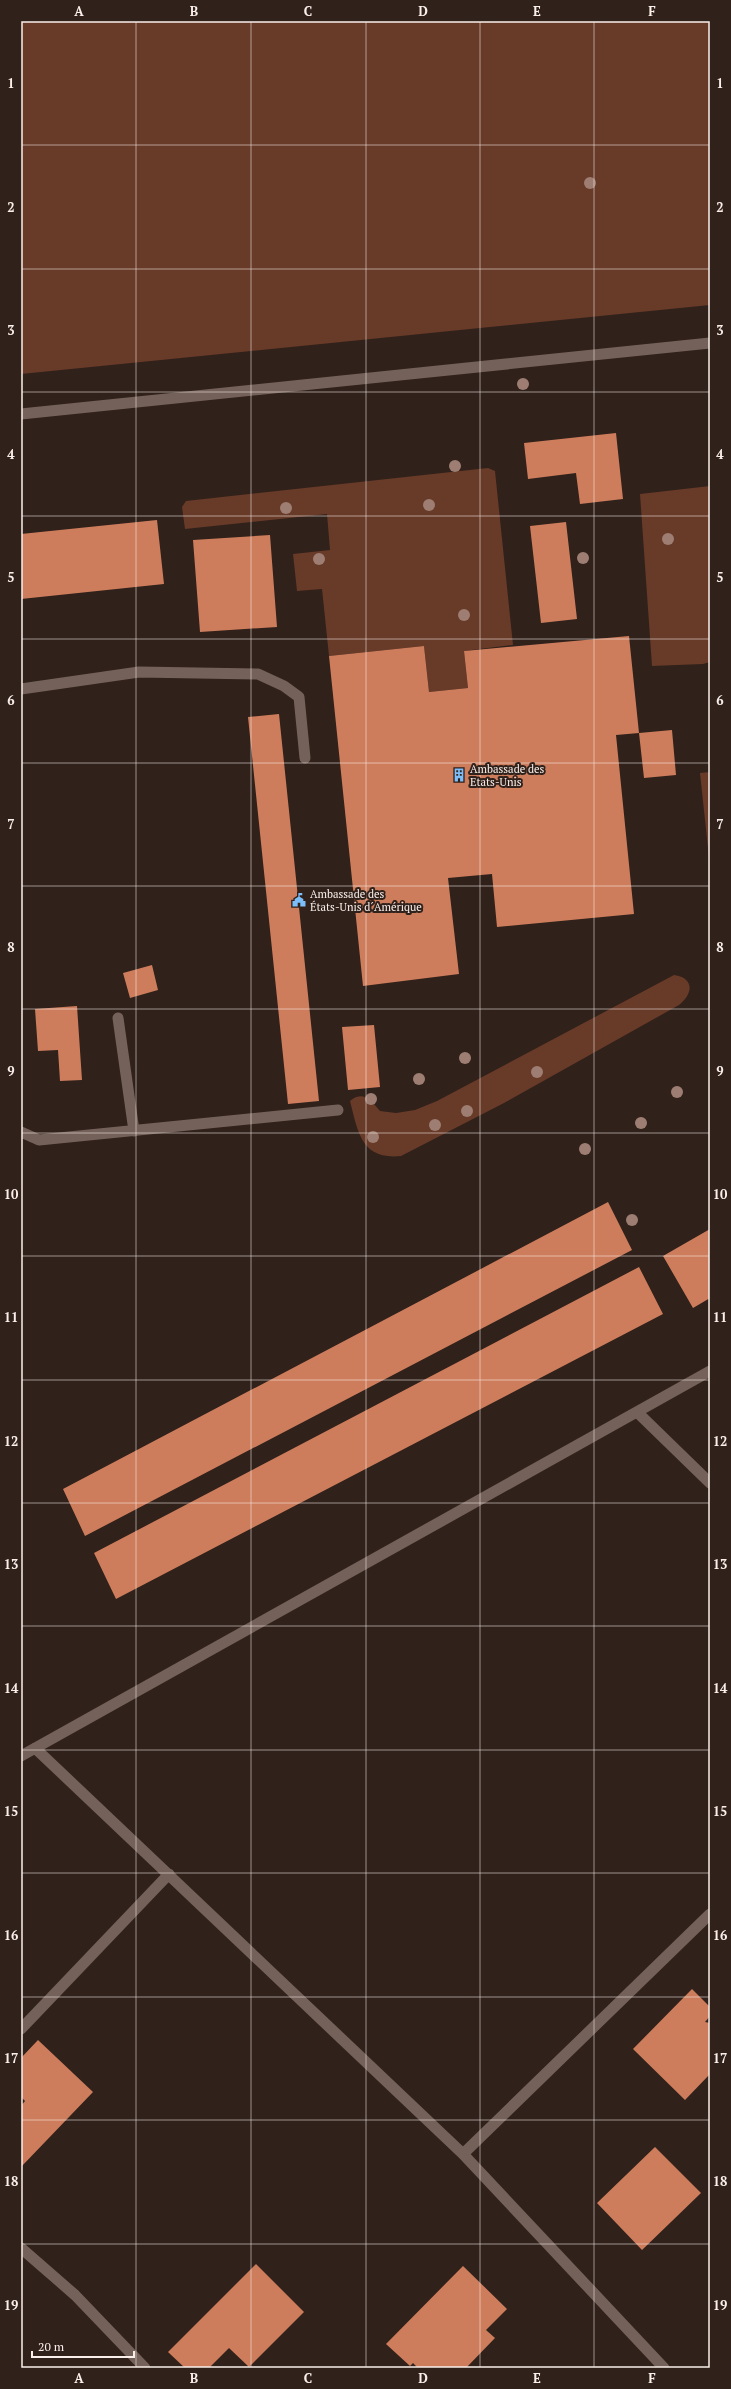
<svg xmlns="http://www.w3.org/2000/svg" width="731" height="2389" viewBox="0 0 731 2389" font-family="'PT Serif',serif">
<style>
.green{fill:#683a28}
.building{fill:#ce7d5c}
.lines{fill:none;stroke-linecap:round;stroke-linejoin:round}
.service{stroke:#74615a;stroke-width:11}
.minor{stroke:#74615a;stroke-width:11}
.tree{fill:#9e7e72}
.grid{fill:none;stroke:#faefeb;stroke-width:1;stroke-opacity:0.55}
.labels{text-anchor:middle;dominant-baseline:central;stroke-width:4;stroke-linejoin:round;paint-order:stroke}
.poi-label{font-size:11px;fill:#faefeb;stroke:#30211b;text-anchor:start}
.neatline{fill:none;stroke:#faefeb;stroke-width:1.5}
.grid-label{font-size:13px;text-anchor:middle;font-weight:bold;fill:#faefeb}
</style>
<rect width="100%" height="100%" fill="#30211b"/>
<path class="green" d="M21 21H710V305L21 374Z
M488 468 495 471 513 645 464 651 468 688 429 692 424 646 329 656 322 589 297 591 293 554 330 550 327 514 185 529 182 507 186 501Z
M710 486V662L703 664 652 666 640 494Z
M710 772V867L700 773Z
M674 975C695 978 693 994 679 1005L504 1103 401 1156C361 1160 358 1132 350 1101 363 1090 371 1100 380 1111L396 1113 415 1110 437 1101Z"/>
<path class="building" d="M616 433 623 499 580 504 576 473 528 479 524 443Z
M157 520 164 584 21 599V534Z
M566 522 577 619 541 623 530 526Z
M270 535 277 627 200 632 193 540Z
M629 636 639 733 616 735 634 914 497 927 492 874 448 878 459 974 363 986 329 656 424 646 429 692 468 688 464 651Z
M279 714 319 1101 288 1104 248 717Z
M672 730 676 775 644 778 639 733Z
M152 965 158 990 130 998 123 973Z
M77 1006 82 1080 60 1081 58 1050 38 1051 35 1009Z
M374 1025 380 1087 348 1090 342 1027Z
M608 1202 632 1250 85 1536 63 1489Z
M710 1229V1298L693 1308 663 1256Z
M639 1267 663 1314 116 1599 94 1553Z
M692 1989 710 2007V2016L705 2022 710 2023V2074L685 2100 633 2049Z
M38 2040 93 2092 21 2167V2106L25 2101 21 2097V2058Z
M655 2147 701 2193 642 2250 597 2203Z
M256 2264 304 2312 249 2367 229 2348 209 2368H185L168 2352Z
M463 2266 507 2309 486 2330 495 2338 466 2368H418L413 2363 410 2366 386 2344Z"/>
<g class="lines">
<path class="service" d="M21 689 139 672 258 674 284 686 299 697 305 758
M118 1018 134 1131
M21 1132 39 1140 338 1110"/>
<path class="minor" d="M21 414 710 343
M637 1412 710 1483
M35 1748 463 2154 710 1914
M21 1756 710 1371
M21 2029 169 1874
M463 2154 664 2368
M21 2248 75 2295 145 2368"/>
</g>
<g class="tree">
<circle cx="590" cy="183" r="6"/>
<circle cx="523" cy="384" r="6"/>
<circle cx="455" cy="466" r="6"/>
<circle cx="429" cy="505" r="6"/>
<circle cx="286" cy="508" r="6"/>
<circle cx="668" cy="539" r="6"/>
<circle cx="583" cy="558" r="6"/>
<circle cx="319" cy="559" r="6"/>
<circle cx="464" cy="615" r="6"/>
<circle cx="465" cy="1058" r="6"/>
<circle cx="537" cy="1072" r="6"/>
<circle cx="419" cy="1079" r="6"/>
<circle cx="677" cy="1092" r="6"/>
<circle cx="371" cy="1099" r="6"/>
<circle cx="467" cy="1111" r="6"/>
<circle cx="641" cy="1123" r="6"/>
<circle cx="435" cy="1125" r="6"/>
<circle cx="373" cy="1137" r="6"/>
<circle cx="585" cy="1149" r="6"/>
<circle cx="632" cy="1220" r="6"/>
</g>
<path class="grid" d="M136 21V2368M251 21V2368M366 21V2368M480 21V2368M594 21V2368M21 145H710M21 269H710M21 392H710M21 516H710M21 639H710M21 763H710M21 886H710M21 1009H710M21 1133H710M21 1256H710M21 1380H710M21 1503H710M21 1626H710M21 1750H710M21 1873H710M21 1997H710M21 2120H710M21 2244H710"/>
<defs>
<g id="building-bare" transform="scale(1.08)"><path d="M-4-6H4V6H1V3H-1V6H-4ZM-2.5-4.3h1.7v1.8h-1.7ZM.8-4.3h1.7v1.8H.8ZM-2.5-1h1.7V.8h-1.7ZM.8-1h1.7V.8H.8Z" fill="#7cbef9" stroke="#30211b" stroke-width="2.5" paint-order="stroke"/></g>
<g id="civic-bare" transform="scale(1.08)"><path d="M-.6-6.5H3V-4.5H.6V-3L4-1V1h2V6H-6V1h2V-1L-.6-3ZM-1.2 2.5V6h2.4V2.5Z" fill="#7cbef9" stroke="#30211b" stroke-width="2.5" paint-order="stroke"/></g>
</defs>
<g fill-rule="evenodd">
<use href="#building-bare" x="459" y="775"/>
<use href="#civic-bare" x="299" y="900"/>
</g>
<g class="labels">
<g class="poi-label">
<text x="470" y="769">Ambassade des<tspan x="470" dy="13">Etats-Unis</tspan></text>
<text x="310" y="894">Ambassade des<tspan x="310" dy="13">États-Unis d´Amérique</tspan></text>
</g>
</g>
<rect width="731" height="2389" fill="none" stroke="#30211b" stroke-width="44"/>
<path d="M32 2351v6h102v-6" fill="none" stroke="#faefeb" stroke-width="2"/>
<text x="38" y="2351" font-size="12" fill="#faefeb" stroke="#30211b" stroke-width="3" paint-order="stroke">20 m</text>
<rect x="22" y="22" width="687" height="2345" class="neatline"/>
<g class="grid-label">
<text x="79" y="16">A</text>
<text x="194" y="16">B</text>
<text x="308" y="16">C</text>
<text x="423" y="16">D</text>
<text x="537" y="16">E</text>
<text x="652" y="16">F</text>
<text x="11" y="88">1</text>
<text x="720" y="88">1</text>
<text x="11" y="212">2</text>
<text x="720" y="212">2</text>
<text x="11" y="335">3</text>
<text x="720" y="335">3</text>
<text x="11" y="459">4</text>
<text x="720" y="459">4</text>
<text x="11" y="582">5</text>
<text x="720" y="582">5</text>
<text x="11" y="705">6</text>
<text x="720" y="705">6</text>
<text x="11" y="829">7</text>
<text x="720" y="829">7</text>
<text x="11" y="952">8</text>
<text x="720" y="952">8</text>
<text x="11" y="1076">9</text>
<text x="720" y="1076">9</text>
<text x="11" y="1199">10</text>
<text x="720" y="1199">10</text>
<text x="11" y="1322">11</text>
<text x="720" y="1322">11</text>
<text x="11" y="1446">12</text>
<text x="720" y="1446">12</text>
<text x="11" y="1569">13</text>
<text x="720" y="1569">13</text>
<text x="11" y="1693">14</text>
<text x="720" y="1693">14</text>
<text x="11" y="1816">15</text>
<text x="720" y="1816">15</text>
<text x="11" y="1940">16</text>
<text x="720" y="1940">16</text>
<text x="11" y="2063">17</text>
<text x="720" y="2063">17</text>
<text x="11" y="2186">18</text>
<text x="720" y="2186">18</text>
<text x="11" y="2310">19</text>
<text x="720" y="2310">19</text>
<text x="79" y="2383">A</text>
<text x="194" y="2383">B</text>
<text x="308" y="2383">C</text>
<text x="423" y="2383">D</text>
<text x="537" y="2383">E</text>
<text x="652" y="2383">F</text>
</g>
</svg>
